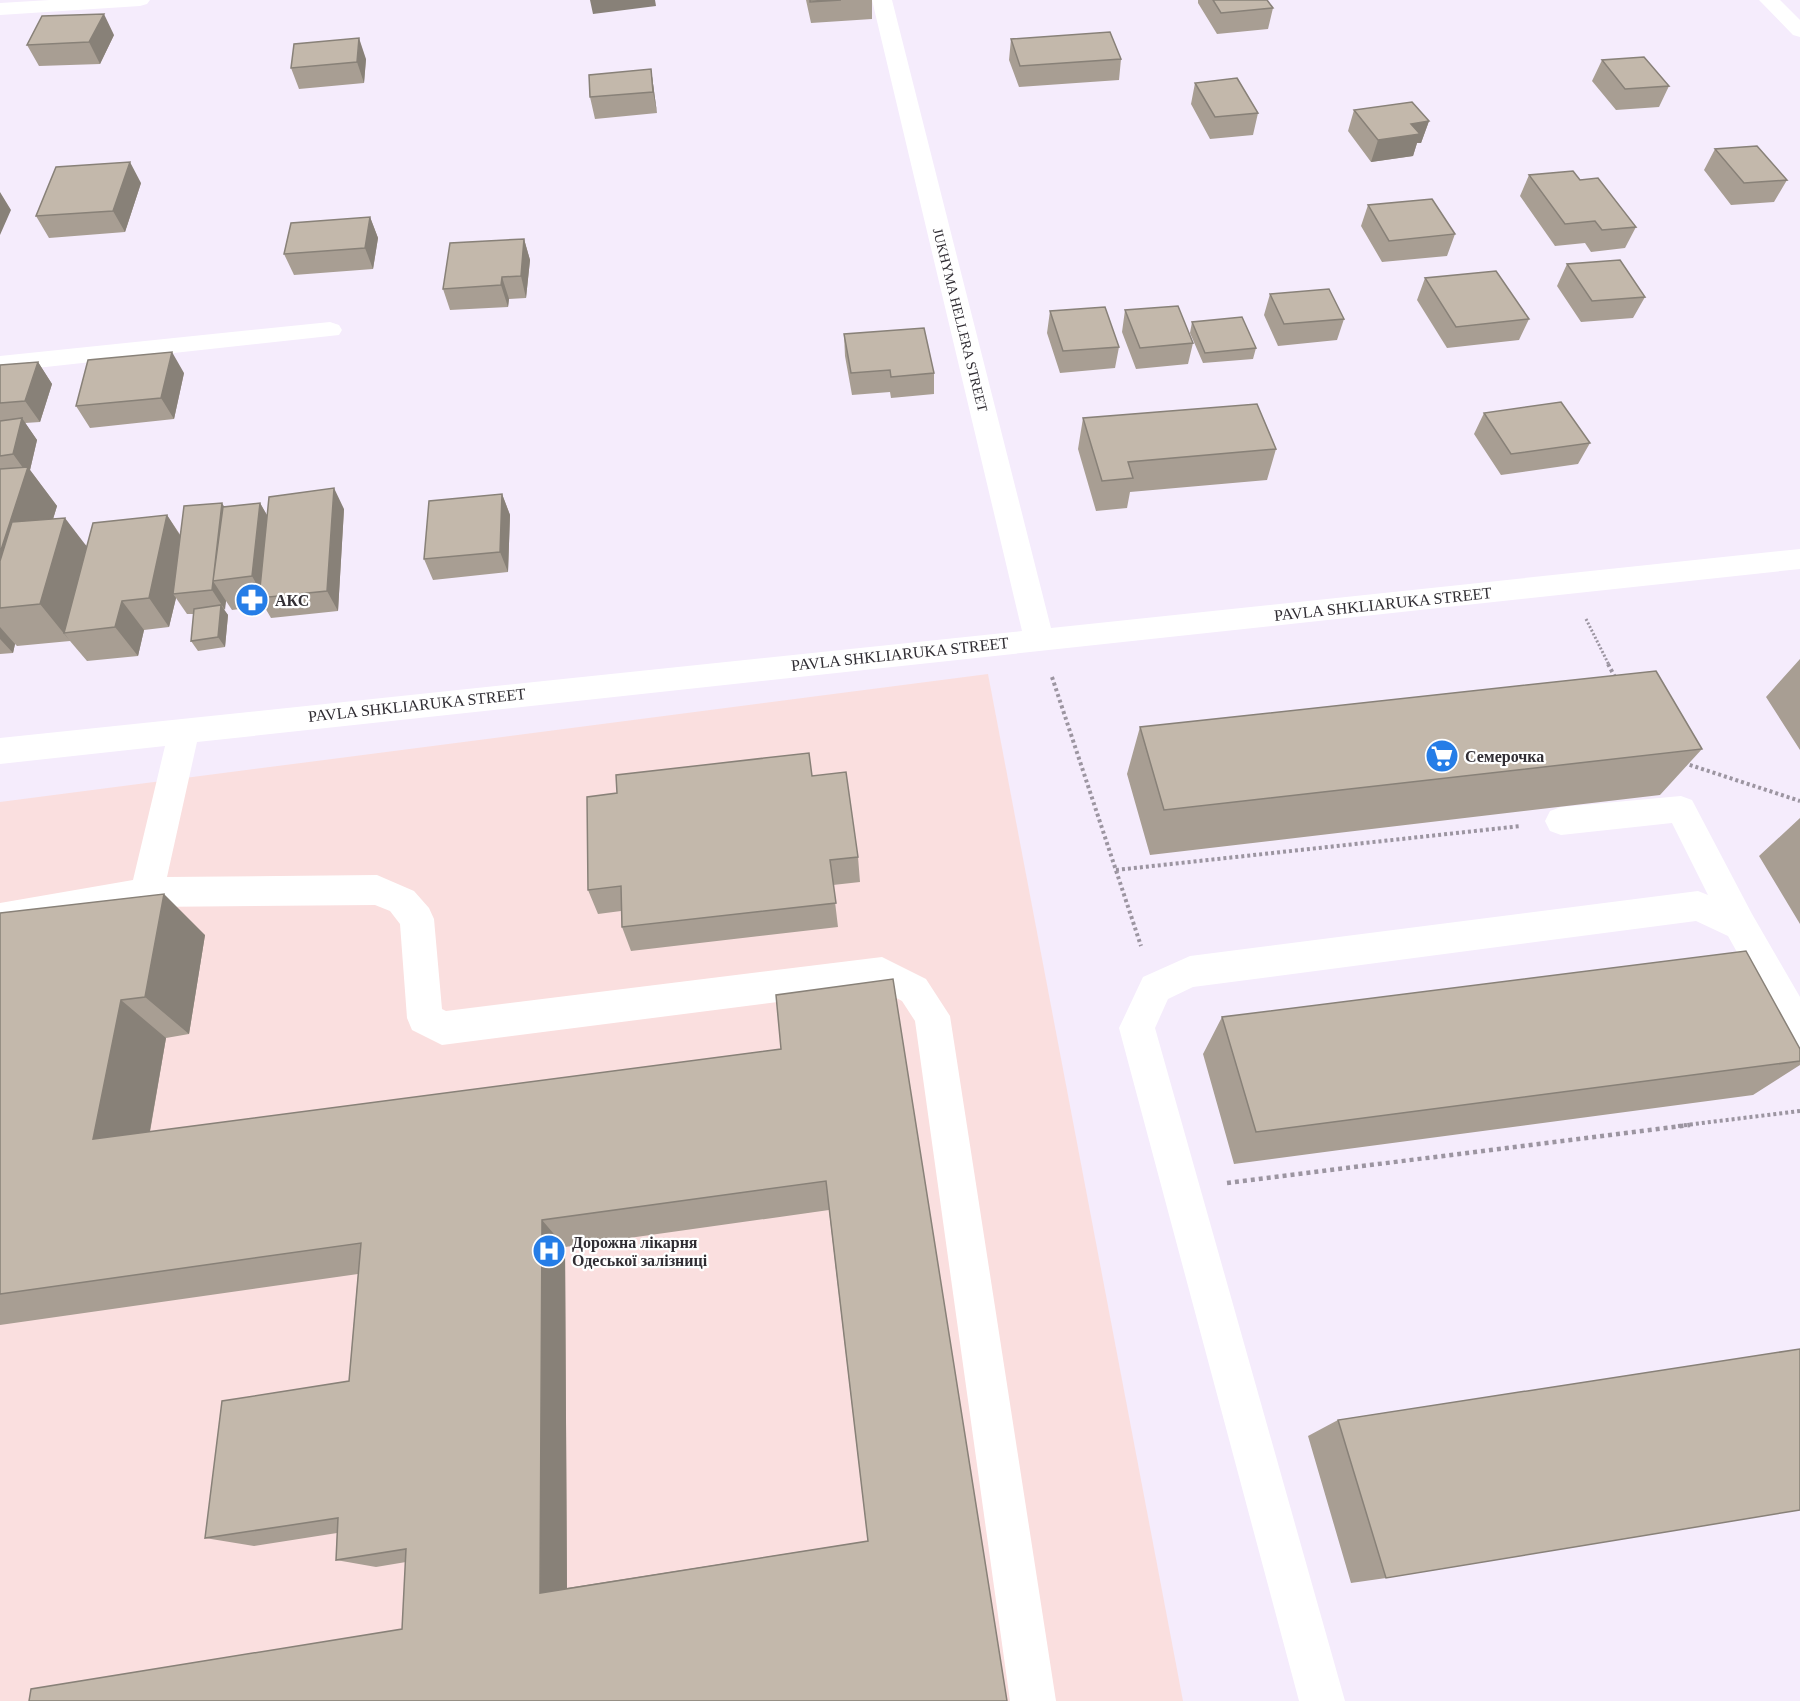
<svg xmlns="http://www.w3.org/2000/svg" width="1800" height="1701" viewBox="0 0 1800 1701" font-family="Georgia,serif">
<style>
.medical{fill:#fadfdf}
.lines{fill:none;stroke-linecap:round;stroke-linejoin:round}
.path-far2{stroke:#9c95a1;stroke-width:3;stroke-dasharray:2 2;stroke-linecap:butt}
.path-far1{stroke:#9c95a1;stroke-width:4;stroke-dasharray:3 3;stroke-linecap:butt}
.path{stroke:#9c95a1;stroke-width:4.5;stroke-dasharray:4 4;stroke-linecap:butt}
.minor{fill:#fff;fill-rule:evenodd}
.wall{fill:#a89e93;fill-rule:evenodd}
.shaded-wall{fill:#888178}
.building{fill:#c3b8ab;stroke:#888178;stroke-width:1.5;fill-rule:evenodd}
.labels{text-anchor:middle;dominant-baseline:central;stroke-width:4.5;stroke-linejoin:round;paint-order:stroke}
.far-street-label{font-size:14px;fill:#302d33;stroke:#fff}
.poi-label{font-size:16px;font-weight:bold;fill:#302d33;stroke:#fff;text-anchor:start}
.street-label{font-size:16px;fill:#302d33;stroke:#fff}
</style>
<rect width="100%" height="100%" fill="#f5ecfc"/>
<path class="medical" d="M988 674 1183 1701H0V802Z"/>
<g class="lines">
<path class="path-far2" d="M1586 619 1609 665"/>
<path class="path-far1" d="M1608 664 1616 679
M1052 677 1141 946
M1684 763 1800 801
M1116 870 1521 826
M1678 1126 1800 1111"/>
<path class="path" d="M1227 1183 1690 1125"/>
<path class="minor" d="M50 0H150L147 4 140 6 0 15V3Z
M872 0H892L1051 628 1800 549V569L197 742 167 877 377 875 414 891 429 908 434 919 442 1009 446 1011 882 957 926 979 950 1016 1056 1701H1010L915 1021 902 1001 879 989 442 1045 412 1030 407 1018 400 924 390 911 375 905 147 907 0 933V903L133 880 165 746 0 764V738L1022 631Z
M1759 0H1780L1800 20V37L1793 35Z
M330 322 339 325 342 330 339 335 0 372V356Z
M1681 796 1692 800 1752 914 1800 997V1047L1787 1042 1728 936 1696 921 1193 987 1168 999 1155 1028 1345 1701H1299L1119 1028 1143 977 1190 956 1698 891 1708 895 1672 823 1561 835 1550 831 1545 821 1550 811 1561 807Z"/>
</g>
<path class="wall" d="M806 0H872V19L811 23Z
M1198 0H1267L1273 8 1268 29 1217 34 1198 3Z
M114 35 100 64 39 66 27 45Z
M1011 39 1121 59 1119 80 1019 87 1009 60Z
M366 59 364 83 299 89 291 68Z
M1602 60 1669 86 1659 107 1616 110 1592 81Z
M651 69 657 113 595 119 590 97Z
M1195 83 1258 113 1253 135 1210 139 1191 104Z
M1354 110 1429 121 1421 143H1417L1413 156 1371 162 1348 131Z
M1715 149 1787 180 1774 202 1731 205 1704 170Z
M1529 175 1580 180 1636 227 1625 248 1591 252 1585 243 1555 246 1520 196Z
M141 183 125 232 49 238 36 216Z
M1368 205 1455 234 1447 256 1382 262 1361 226Z
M370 217 378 238 373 269 294 275 284 254Z
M524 239 530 260 526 298 509 299 508 307 450 310 443 289Z
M1567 264 1645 297 1633 318 1581 322 1557 286Z
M1425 278 1529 319 1519 340 1447 348 1417 300Z
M1270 294 1344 319 1337 340 1278 346 1264 315Z
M1125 310 1193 343 1188 364 1136 369 1122 332Z
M1050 311 1119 347 1115 368 1060 373 1047 333Z
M1192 322 1256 348 1253 359 1203 363 1190 333Z
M844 334 934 373V394L891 398 890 392 852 395 845 356Z
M38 362 52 384 40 422 25 423 37 440 30 470 57 506 53 519 87 546 167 515 181 536 224 507 260 503 267 515 344 509 338 611 271 618 264 606 232 610 226 601 224 610 228 615 225 647 198 651 191 641 194 614H187L176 598 169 627 144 630 138 656 87 661 70 641 17 646 15 644 13 653 0 654V365Z
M184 373 174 419 90 428 76 406Z
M1484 413 1590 443 1578 464 1501 475 1474 434Z
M1083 418 1276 449 1267 480 1130 492 1127 508 1096 511 1078 449Z
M502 494 510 515 508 572 433 580 424 559Z
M1800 659V750L1766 697Z
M1140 727 1702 749 1660 795 1150 855 1127 774Z
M812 776 858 857 860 882 833 885 838 927 631 951 622 927 621 911 598 914 588 890Z
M1800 818V924L1759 856Z
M0 913 205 935 189 1034 166 1038 150 1132 781 1049 1007 1701 402 1629 406 1562 376 1567 336 1560 337 1533 254 1546 205 1538 349 1381 358 1274 0 1325ZM829 1210 868 1541 567 1588 565 1247Z
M1222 1017 1800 1049V1065L1753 1095 1234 1164 1203 1054Z
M1338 1420 1386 1578 1351 1583 1308 1436Z"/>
<path class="shaded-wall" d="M590 0H655L656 6 593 14Z
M104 14 114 35 100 64 89 42Z
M359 38 366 59 364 83 357 62Z
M651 69 657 113 653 92Z
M1429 121 1421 143H1417L1413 156 1371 162 1378 140 1411 124Z
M130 162 141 183 125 232 113 211Z
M0 192 11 210 0 235Z
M370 217 378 238 373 269 365 248Z
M524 239 530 260 526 298 521 276Z
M502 277 509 299 508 307 501 285Z
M172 352 184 373 174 419 161 398Z
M38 362 52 384 40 422 25 401Z
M22 418 37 440 30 470 57 506 27 605 0 608V553L26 472 13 454Z
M334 488 344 509 338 611 327 591Z
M502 494 510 515 508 572 500 552Z
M222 503 234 523 213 581 226 601 225 610 212 590Z
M260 503 277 533 264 598 252 576Z
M167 515 186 545 173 594 176 598 169 627 149 598Z
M65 518 94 556 64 633 70 641 40 604Z
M122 601 144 630 138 656 115 627Z
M221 605 228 615 225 647 218 637Z
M0 627 15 644 13 653 0 639Z
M164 894 205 935 189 1034 145 997Z
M121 1000 166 1038 143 1170 93 1139Z
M542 1220 565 1247 567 1596 540 1593Z"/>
<path class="building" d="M810 0H841L810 2Z
M1213 0H1267L1273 8 1221 13Z
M104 14 89 42 27 45 42 16Z
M1110 32 1121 59 1020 66 1011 39Z
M359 38 357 62 291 68 294 44Z
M1644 57 1669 86 1625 89 1602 60Z
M651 69 653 92 590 97 589 75Z
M1237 78 1258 113 1215 117 1195 83Z
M1412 102 1429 121 1411 124 1420 134 1378 140 1354 110Z
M1757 146 1787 180 1744 183 1715 149Z
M130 162 113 211 36 216 56 167Z
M1573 171 1580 180 1598 178 1636 227 1602 230 1595 221 1565 224 1529 175Z
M1432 199 1455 234 1389 241 1368 205Z
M370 217 365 248 284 254 291 223Z
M524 239 521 276 502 277 501 285 443 289 450 243Z
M1620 260 1645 297 1592 301 1567 264Z
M1496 271 1529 319 1456 327 1425 278Z
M1329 289 1344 319 1284 324 1270 294Z
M1178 306 1193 343 1140 348 1125 310Z
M1105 307 1119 347 1063 351 1050 311Z
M1242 317 1256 348 1205 353 1192 322Z
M924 328 934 373 891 377 890 370 851 373 844 334Z
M172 352 161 398 76 406 88 360Z
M38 362 25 401 0 403V365Z
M1561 402 1590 443 1511 454 1484 413Z
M1257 404 1276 449 1128 462 1133 478 1102 481 1083 418Z
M22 418 13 454 0 456V421Z
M28 467 0 553V469Z
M334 488 327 591 259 598 269 497Z
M502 494 500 552 424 559 429 501Z
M222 503 212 590 173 594 184 506Z
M260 503 252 576 213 581 223 507Z
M167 515 149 598 122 601 115 627 64 633 93 523Z
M65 518 40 604 0 608V561L12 522Z
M221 605 218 637 191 641 194 609Z
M1656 671 1702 749 1164 810 1140 727Z
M809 753 812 776 846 772 858 857 830 860 836 903 622 927 621 886 588 890 587 797 617 793 616 775Z
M164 894 145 997 121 1000 93 1139 781 1049 776 995 893 979 1007 1701H29L31 1689 402 1629 406 1549 336 1560 338 1518 205 1538 222 1401 349 1381 361 1243 0 1294V913ZM826 1181 868 1541 540 1593 542 1220Z
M1746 951 1800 1049V1061L1256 1132 1222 1017Z
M1800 1349V1510L1386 1578 1338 1420Z"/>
<defs>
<g id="pharmacy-disc" transform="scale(1.725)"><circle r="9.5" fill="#257de7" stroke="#fff"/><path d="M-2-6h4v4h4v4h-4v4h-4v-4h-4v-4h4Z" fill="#fff"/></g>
<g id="supermarket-disc" transform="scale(1.725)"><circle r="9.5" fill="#257de7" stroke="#fff"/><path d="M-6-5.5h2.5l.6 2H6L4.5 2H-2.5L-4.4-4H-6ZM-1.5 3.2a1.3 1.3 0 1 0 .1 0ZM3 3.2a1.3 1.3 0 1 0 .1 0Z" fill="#fff"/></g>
<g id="hospital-disc" transform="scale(1.725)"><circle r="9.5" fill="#257de7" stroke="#fff"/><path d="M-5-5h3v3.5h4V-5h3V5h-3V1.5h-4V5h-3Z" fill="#fff"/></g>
</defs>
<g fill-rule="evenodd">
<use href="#pharmacy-disc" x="252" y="600"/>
<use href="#supermarket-disc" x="1442" y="756"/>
<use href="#hospital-disc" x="549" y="1251"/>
</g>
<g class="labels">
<g class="far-street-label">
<text transform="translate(960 320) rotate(76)">JUKHYMA HELLERA STREET</text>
</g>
<g class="poi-label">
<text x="275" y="600">АКС</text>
<text x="1465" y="756">Семерочка</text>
<text x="572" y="1242">Дорожна лікарня<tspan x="572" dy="18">Одеської залізниці</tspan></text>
</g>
<g class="street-label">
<text transform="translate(1383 604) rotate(-6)">PAVLA SHKLIARUKA STREET</text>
<text transform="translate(900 654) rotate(-6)">PAVLA SHKLIARUKA STREET</text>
<text transform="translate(417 705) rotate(-6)">PAVLA SHKLIARUKA STREET</text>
</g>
</g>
</svg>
